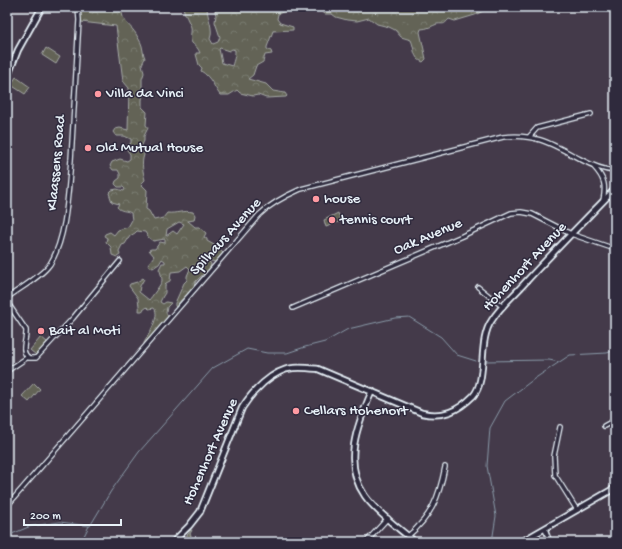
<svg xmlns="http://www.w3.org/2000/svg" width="622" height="549" viewBox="0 0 622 549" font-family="'Gochi Hand',sans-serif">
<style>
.grass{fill:url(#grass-dots);stroke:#a6aaa7}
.forest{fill:url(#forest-crowns);stroke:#a6aaa7;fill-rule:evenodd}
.pitch{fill:#636456;stroke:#a6aaa7}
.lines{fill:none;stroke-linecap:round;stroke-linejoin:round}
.stream{stroke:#8a9ba9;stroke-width:1}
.minor-casing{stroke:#e8f1f8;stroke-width:6}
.tertiary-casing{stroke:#e8f1f8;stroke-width:8}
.minor{stroke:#2f2a3d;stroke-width:3.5}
.tertiary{stroke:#2f2a3d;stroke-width:4.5}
.poi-dot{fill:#ff9aa2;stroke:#2f2a3d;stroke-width:1.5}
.labels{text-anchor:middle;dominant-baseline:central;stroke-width:3;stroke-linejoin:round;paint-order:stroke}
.poi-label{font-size:15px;fill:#e8f1f8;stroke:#2f2a3d;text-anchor:start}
.street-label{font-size:15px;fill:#e8f1f8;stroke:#2f2a3d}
</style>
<defs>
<pattern id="grass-dots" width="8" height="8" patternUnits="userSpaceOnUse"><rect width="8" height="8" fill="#636456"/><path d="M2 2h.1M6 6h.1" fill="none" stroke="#797b6f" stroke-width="1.8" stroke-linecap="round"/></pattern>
<pattern id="forest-crowns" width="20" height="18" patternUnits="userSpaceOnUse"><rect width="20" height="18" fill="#636456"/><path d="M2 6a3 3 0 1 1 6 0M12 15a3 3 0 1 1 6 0" fill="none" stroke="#797b6f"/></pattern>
</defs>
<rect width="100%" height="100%" fill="#443a4a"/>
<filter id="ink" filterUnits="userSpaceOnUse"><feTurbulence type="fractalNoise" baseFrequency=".025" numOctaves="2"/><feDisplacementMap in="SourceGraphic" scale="8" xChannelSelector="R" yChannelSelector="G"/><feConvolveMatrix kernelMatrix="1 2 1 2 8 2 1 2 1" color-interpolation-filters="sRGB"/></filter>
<g filter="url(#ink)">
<path class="grass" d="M191 530H192L190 534 192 538 191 539 193 542H182Z"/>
<path class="forest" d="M79 7H116L122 13C123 22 132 27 136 34 138 38 141 42 142 46 143 50 143 54 145 58L142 64 144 73 142 79V90L143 93 142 100V107L147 112 146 125 148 128 144 136V141L142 145 144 155C141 163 143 172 145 180L141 184 147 190 146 209 149 211 154 220 163 218 167 213C176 214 184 210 193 212L195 215 194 220 188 221 195 227H199L206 233 204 237 207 239V241L214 245 213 249 220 250 223 253 215 262 208 260 211 264 210 268 196 281 191 292 181 300 176 307 175 306V303L184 283 187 280V276L190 269 187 266 180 271 171 272 170 281 166 283 165 286V293L163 296 160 302 163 304 166 302 171 303 167 307 166 313 168 316 167 319 144 344V343C148 335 161 316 154 308L149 309 147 307 142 311H139C140 307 138 303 138 298L129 286 130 284 137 282 143 278 144 279 140 286 139 292 149 300C151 298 161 284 162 281 162 278 161 272 159 269L162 263H165V261L162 259 159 264 153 268 150 267 148 264 154 256 149 250 151 249H155L160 242 165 243V239L153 241 148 237 145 232 137 231 135 233 130 236 125 244 122 245 119 251 120 255 117 257 112 255 111 247 106 242 107 238 104 236 105 234 110 232 114 235 118 230 128 227 132 220 131 213C126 210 121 212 117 207L119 204 112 202 109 193 112 190 117 189 124 191 125 189 123 187H118L115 184 116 181 120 178V174L118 170H113L110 166 112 162 120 159 127 161 130 159V154L125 147 131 143V139L124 136H116L113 132 115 129 120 128 128 130 129 88 123 81 116 26 81 22ZM179 222 184 224 177 234 173 231 166 236 167 229Z
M183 7H207C207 18 214 28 210 39L213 44 218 42 220 37 215 22 216 15 215 12V7H287L285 11 278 14 277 19 280 23 293 27V30L273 31 267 47V49L271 51 272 54 265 55 263 62 256 66 253 75 248 79 266 84 273 91 285 93 287 96 286 97 266 98 258 95 253 96 240 93 237 90 229 95H220C214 87 211 77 201 71L202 68 199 65 196 54V53H200C197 46 196 47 192 43 189 38 192 32 191 27 189 21 184 14 183 7ZM220 48 229 51 232 49 235 50C235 58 234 59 232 66L222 63 219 49Z
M308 7H502L495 10 487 9 475 15 455 21 449 19C443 26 444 23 437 24 432 26 427 29 421 29L420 32 426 59 423 62C412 58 415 48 411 40L401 37 395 30 389 27 377 24 369 18 357 21 347 20 336 17 332 14H325L320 10Z"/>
<path class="pitch" d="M46 48 60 57 56 64 42 55Z
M16 77 30 87 25 94 11 85Z
M338 213 341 221 326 227 324 220Z
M41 337 47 342 36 355 30 350Z
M34 383 40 389 29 402 22 396Z"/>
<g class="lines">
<path class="stream" d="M486 361 549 360 559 362
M7 536 31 526 60 522 90 526 111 491 139 452 213 368 247 349 267 353H287L305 347 325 342 348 329 395 318 409 317 441 337 457 355 476 361
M81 542 89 526
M492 542 496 516 487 466 490 428 505 401 534 379 570 355 607 353 615 350"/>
<g class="minor-casing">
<path id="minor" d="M529 137 537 128 591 114
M594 167C605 179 606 186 603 201
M478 287 503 307
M7 298C20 288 41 277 50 264 67 237 68 191 71 160 74 114 76 67 79 20L78 7
M7 302 26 330C27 340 19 351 29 358H36L73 318 120 261
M293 308 462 236 511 213 521 212 532 214 571 234 615 249
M7 372 10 369 28 357
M604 426 615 420
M560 427 554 456 555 475 577 510
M7 506 259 215C271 203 285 196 301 189L503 137C535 133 552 144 580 159 591 165 602 170 615 171
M545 529 550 542
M408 536C432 516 439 497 445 467
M366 542 388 518"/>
</g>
<g class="tertiary-casing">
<path id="tertiary" d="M7 78 18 50 42 7
M372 391C357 425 342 463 365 496 376 512 400 529 415 542
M173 542 189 526 200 512 242 408C252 392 272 370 293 368 301 367 309 368 318 369L422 413C443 418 458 411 473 396 488 380 477 341 492 320 500 307 512 297 522 286 552 253 584 221 615 189
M521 542 615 488"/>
</g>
<use href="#minor" class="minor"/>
<use href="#tertiary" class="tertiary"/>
</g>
</g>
<g class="poi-dot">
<circle cx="98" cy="94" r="4"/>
<circle cx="88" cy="148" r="4"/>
<circle cx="316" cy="199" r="4"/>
<circle cx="332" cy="220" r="4"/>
<circle cx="41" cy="331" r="4"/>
<circle cx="296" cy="411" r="4"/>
</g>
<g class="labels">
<g class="poi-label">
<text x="106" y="94">Villa da Vinci</text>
<text x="96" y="148">Old Mutual House</text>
<text x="324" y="199">house</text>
<text x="340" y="220">tennis court</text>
<text x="49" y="331">Bait al Moti</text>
<text x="304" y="411">Cellars Hohenort</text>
</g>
<g class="street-label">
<text transform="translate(57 163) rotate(-85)">Klaassens Road</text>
<text transform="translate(226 237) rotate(-48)">Spilhaus Avenue</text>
<text transform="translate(428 237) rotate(-23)">Oak Avenue</text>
<text transform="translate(525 267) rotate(-47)">Hohenhort Avenue</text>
<text transform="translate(211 452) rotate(-66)">Hohenhort Avenue</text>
</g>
</g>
<rect width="622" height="549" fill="none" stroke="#2f2a3d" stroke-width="24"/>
<rect x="12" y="12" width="598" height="525" fill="none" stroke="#e8f1f8" stroke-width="1.5" filter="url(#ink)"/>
<path d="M24 519v6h97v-6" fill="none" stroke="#e8f1f8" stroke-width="2"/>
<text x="30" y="519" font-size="12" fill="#e8f1f8" stroke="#2f2a3d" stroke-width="3" paint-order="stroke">200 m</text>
</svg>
